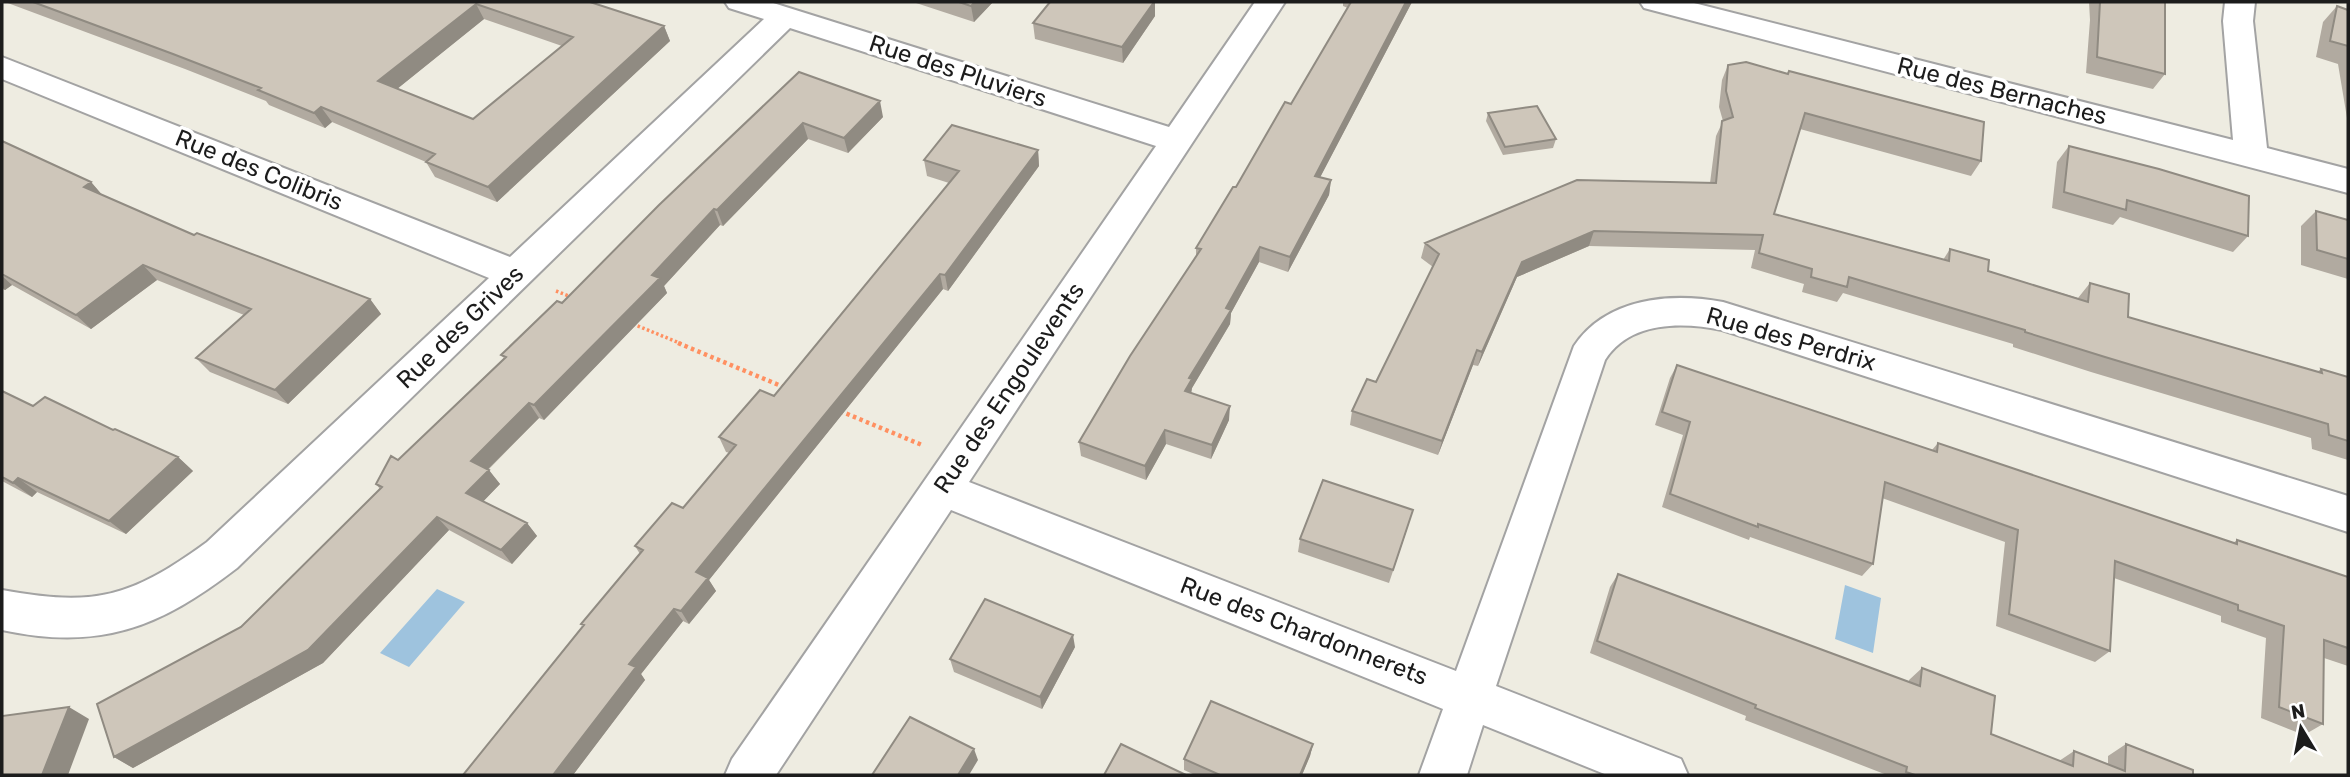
<svg xmlns="http://www.w3.org/2000/svg" width="2350" height="777" viewBox="0 0 2350 777" font-family="Rubik,sans-serif">
<style>
.water{fill:#9ec3de}
.lines{fill:none;stroke-linecap:round;stroke-linejoin:round}
.minor-casing{stroke:#a3a3a3;stroke-width:4}
.path-far1{stroke:#ff9061;stroke-width:3.5;stroke-dasharray:2.5 2.5;stroke-linecap:butt}
.path{stroke:#ff9061;stroke-width:4.5;stroke-dasharray:3.5 3.5;stroke-linecap:butt}
.minor{fill:#fff;fill-rule:evenodd}
.wall{fill:#b1aaa0;fill-rule:evenodd}
.shaded-wall{fill:#908b82}
.building{fill:#cec6ba;stroke:#908b82;stroke-width:2;fill-rule:evenodd}
.labels{text-anchor:middle;dominant-baseline:central;stroke-width:7;stroke-linejoin:round;paint-order:stroke}
.street-label{font-size:24px;fill:#1c1c1c;stroke:#fff}
</style>
<rect width="100%" height="100%" fill="#eeece1"/>
<path class="water" d="M1845 585 1881 598 1873 653 1835 639Z
M437 589 465 602 409 667 380 653Z"/>
<g class="lines">
<g class="minor-casing">
<path id="minor" d="M725 2H770L1169 127 1255 2H1285L969 482 1456 671 1574 346C1606 298 1670 292 1723 302L2348 496V532L1722 330C1682 322 1630 321 1605 360L1496 686 1681 759 1688 775H1607L1483 725 1467 775H1419L1443 709 951 510 776 775H725L732 759 1156 146 790 28 237 568C159 628 100 651 2 630V590C95 607 130 598 207 542L489 278 2 79V57L510 257 764 19 729 8Z
M1640 2H1690L2233 140 2223 21 2225 2H2255L2253 21 2267 148 2348 169V193L1644 8Z"/>
</g>
<path class="path-far1" d="M556 291 574 298
M633 324 682 344"/>
<path class="path" d="M678 343 786 388
M840 411 922 445"/>
<use href="#minor" class="minor"/>
</g>
<path class="wall" d="M5 2H590L664 26 670 41 497 202 435 177 426 162 332 122 325 128 269 105 266 101 185 69ZM484 19 562 46 473 119 397 89Z
M913 2H993L974 22Z
M1343 2H1412L1320 177 1331 180 1329 195 1288 272 1259 262 1231 313 1230 324 1192 388 1191 393 1229 420 1211 459 1166 444 1146 480 1081 456 1079 442 1196 256V248L1291 104 1348 8 1343 6Z
M2089 2H2165V74L2153 89 2086 73 2090 20Z
M2337 6 2348 10V124L2338 64 2316 57 2323 22Z
M1155 16 1123 63 1035 39 1033 23Z
M1728 65 1981 161 1971 176 1800 129 1774 214 1943 260 1950 249 1988 271 2078 298 2090 283 2128 317 2317 372 2321 369 2348 377V460L2312 449 2311 438 2091 372 2013 347V344L1843 293 1837 302 1802 292 1804 284 1751 268 1755 250 1589 246 1517 277 1478 366 1473 365 1438 455 1350 425 1352 411 1376 382 1433 267 1421 258 1425 243 1710 183 1716 136 1723 121 1719 107 1722 80Z
M799 72 883 117 848 153 808 139 723 226 720 225 664 286 667 293 544 420 539 418 488 470 500 484 483 501 527 523 537 536 512 564 449 530 323 663 133 768 114 757 241 627 380 489 376 484 398 460 504 358 501 355 562 303Z
M1488 113 1556 139 1553 148 1503 155 1486 121Z
M2 141 91 182 102 195 194 235 370 299 381 314 288 404 210 372 196 358 244 315 157 280 91 329 12 285 5 290 2 289Z
M2069 146 2248 236 2233 252 2120 217 2113 225 2052 208 2057 162Z
M1038 150 1039 166 948 291 943 289 709 580 716 591 689 624 683 621 641 674 645 680 573 775H463L584 626 581 624 640 554 635 546 683 508 730 453 726 452 719 437 774 396 949 183 927 176 924 160Z
M2316 211 2348 220V279L2301 265V226Z
M1677 365 1932 450 1938 443 2233 543 2237 540 2348 577V666L2324 658 2323 724 2304 735 2261 718 2266 638 2221 622V616L2114 578 2110 651 2095 662 1996 626 2005 542 1882 498 1873 564 1862 576 1750 537 1749 540 1662 507 1683 435 1655 425 1670 378Z
M2 391 33 406 113 430 178 457 193 471 126 534 37 492 32 497 2 481Z
M1409 523 1389 583 1298 552 1300 539Z
M1618 574 1909 682V680L1922 668 1991 734 2059 761 2074 751 2108 764V756L2126 744 2193 775H1887L1745 720 1746 716 1590 653 1610 587Z
M1075 647 1042 709 954 672 950 659Z
M1313 744 1310 756 1302 775H1195L1184 770V759Z"/>
<path class="shaded-wall" d="M975 2H993L974 22 971 6Z
M1154 2H1155V16L1123 63 1122 47Z
M1406 2H1412L1313 191 1315 176Z
M476 4 484 19 387 97 378 81Z
M664 26 670 41 497 202 488 187Z
M880 101 883 117 848 153 844 138Z
M321 107 332 122 325 128 314 113Z
M803 123 808 139 723 226 717 210Z
M1038 150 1039 166 948 291 945 275Z
M1331 180 1329 195 1288 272 1290 257Z
M91 182 104 197 84 187Z
M714 209 720 225 664 286 667 293 544 420 534 405 652 275Z
M1594 231 1589 246 1517 277 1478 366 1482 352 1522 262Z
M1260 247 1259 262 1231 313 1230 324 1192 388 1191 394 1185 391 1189 378 1226 308Z
M143 265 157 280 91 329 76 315Z
M940 274 943 289 709 580 716 591 689 624 681 611 696 572Z
M2 276 12 285 5 290 2 287Z
M370 299 381 314 288 404 275 390Z
M1477 350 1473 365 1438 455 1442 441Z
M529 403 539 418 482 475 471 461Z
M1230 406 1229 420 1211 459 1212 445Z
M1165 430 1166 444 1146 480 1145 466Z
M178 457 193 471 126 534 109 521Z
M489 470 500 484 478 507 466 493Z
M18 478 37 492 32 497 13 483Z
M437 517 449 530 323 663 133 768 114 757Z
M527 523 537 536 512 564 501 550Z
M674 609 683 621 641 674 645 680 573 775H553L629 664Z
M1073 635 1075 647 1042 709 1040 697Z
M69 707 89 719 68 775H42Z
M1313 744 1310 756 1302 775H1300Z
M974 749 978 760 969 775H958Z"/>
<path class="building" d="M33 2H590L664 26 488 187 426 162 435 154 321 107 314 113 258 90 261 88 173 54ZM476 4 573 37 473 119 378 81Z
M959 2H975L971 6Z
M1050 2H1154L1122 47 1033 23Z
M1351 2H1406L1315 176 1331 180 1290 257 1260 247 1226 308 1231 310 1189 378 1192 379 1185 391 1230 406 1212 445 1165 430 1145 466 1079 442 1130 356 1201 249 1196 248 1233 187H1236L1285 102 1291 104Z
M2100 2H2165V74L2097 57Z
M2337 6 2348 10V46L2330 41Z
M1746 62 1788 74 1789 71 1984 122 1981 161 1805 113 1774 214 1949 261 1950 249 1989 260 1988 271 2088 302 2090 283 2129 294 2128 317 2322 373 2321 369 2348 377V441L2329 435 2328 424 2105 357 2025 332V330L1849 277 1847 287 1811 277 1812 269 1759 253 1763 235 1594 231 1522 262 1482 352 1477 350 1442 441 1352 411 1367 379 1376 382 1439 254 1425 243 1577 180 1716 183 1722 121 1733 117 1726 91 1728 65Z
M799 72 880 101 844 138 803 123 717 210 714 209 652 275 660 278 534 405 529 403 471 461 489 470 466 493 527 523 501 550 437 517 308 650 114 757 97 704 241 627 382 487 376 484 391 456 398 460 506 357 501 355 557 301 562 303 659 205Z
M1537 106 1556 139 1505 147 1488 113Z
M952 125 1038 150 945 275 940 274 696 572 708 578 681 611 674 609 629 664 636 667 553 775H463L584 625 581 624 643 550 635 546 672 503 683 508 736 445 719 437 760 390 774 396 959 171 924 160Z
M2 141 91 182 84 187 194 235 197 233 370 299 275 390 196 358 251 309 143 265 76 315 2 274Z
M2069 146 2159 169 2249 196 2248 236 2127 200 2126 210 2064 192Z
M2316 211 2348 220V259L2317 250Z
M1677 365 1937 452 1938 443 2237 544V540L2348 577V648L2324 640 2323 724 2279 707 2284 626 2238 610V605L2115 561 2110 651 2009 614 2018 530 1885 482 1873 564 1758 524V527L1670 494 1690 422 1662 412Z
M2 391 33 406 45 397 113 430 115 429 178 457 109 521 18 478 13 483 2 477Z
M1323 480 1413 510 1393 570 1300 539Z
M1618 574 1920 686 1922 668 1995 696 1991 734 2073 766 2074 751 2125 771 2126 744 2193 770V775H1915L1906 772 1907 767 1755 708 1756 705 1597 641Z
M985 599 1073 635 1040 697 950 659Z
M1211 701 1313 744 1300 775H1220L1184 759Z
M69 707 42 775H2V716Z
M910 717 974 749 958 775H872Z
M1121 744 1186 775H1104Z"/>
<g class="labels">
<g class="street-label">
<text transform="translate(958 71) rotate(18)">Rue des Pluviers</text>
<text transform="translate(2002 91) rotate(14)">Rue des Bernaches</text>
<text transform="translate(259 170) rotate(22)">Rue des Colibris</text>
<text transform="translate(460 327) rotate(-44)">Rue des Grives</text>
<text transform="translate(1791 339) rotate(16)">Rue des Perdrix</text>
<text transform="translate(1009 388) rotate(-56)">Rue des Engoulevents</text>
<text transform="translate(1304 631) rotate(21)">Rue des Chardonnerets</text>
</g>
</g>
<rect width="2350" height="777" fill="none" stroke="#1c1c1c" stroke-width="7"/>
<g transform="translate(2301 728) rotate(350)" stroke="#ffffff" stroke-width="5" paint-order="stroke">
<path d="M0-5L12 26L0 18L-12 26Z" fill="#1c1c1c"/>
<text y="-10" font-size="19" font-weight="bold" text-anchor="middle" fill="#1c1c1c">N</text>
</g>
</svg>
